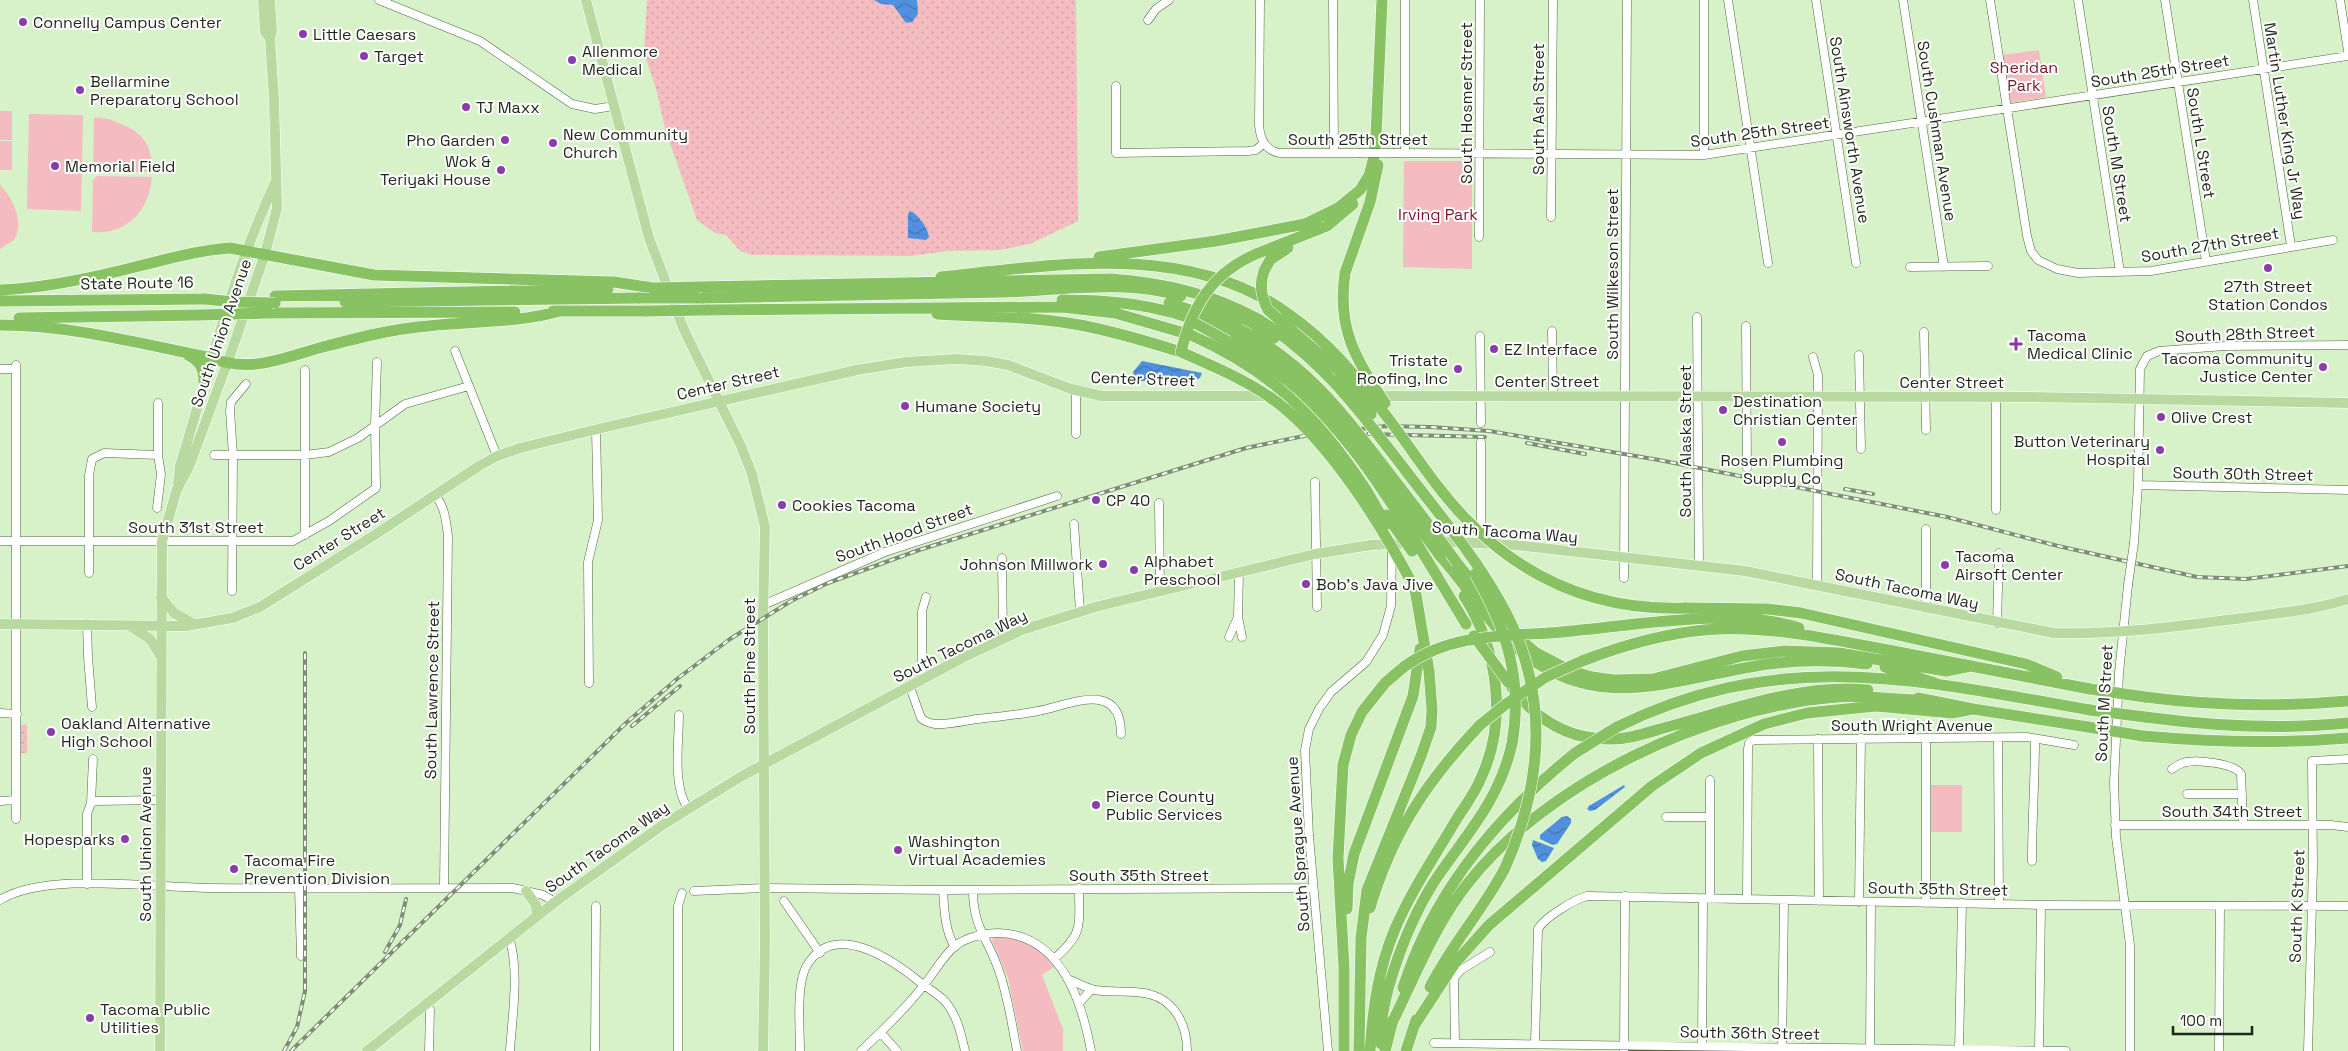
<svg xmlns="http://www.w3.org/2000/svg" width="2348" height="1051" viewBox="0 0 2348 1051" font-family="'Space Grotesk',sans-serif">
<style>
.grass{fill:url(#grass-dots)}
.green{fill:#f4bcc0}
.water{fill:url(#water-waves)}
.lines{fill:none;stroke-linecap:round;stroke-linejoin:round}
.minor-casing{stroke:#516744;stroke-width:9}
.major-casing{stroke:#fff;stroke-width:11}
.highway-casing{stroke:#fff;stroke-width:12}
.minor{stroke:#fff;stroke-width:8}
.major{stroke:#b8daa1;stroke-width:10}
.highway{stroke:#88c263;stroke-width:11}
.rail-casing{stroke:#7d8f73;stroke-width:4}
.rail{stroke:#fff;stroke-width:2;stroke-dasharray:5.5;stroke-linecap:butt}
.minor-bridge-casing{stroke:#516744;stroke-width:9;stroke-linecap:butt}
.highway-bridge-casing{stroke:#fff;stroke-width:12;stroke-linecap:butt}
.minor-bridge{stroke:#fff;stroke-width:8}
.highway-bridge{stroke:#88c263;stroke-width:11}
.poi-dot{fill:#8b3cac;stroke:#fff;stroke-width:2}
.labels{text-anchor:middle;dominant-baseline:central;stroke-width:4;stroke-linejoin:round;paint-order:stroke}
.poi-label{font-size:16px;fill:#1e2718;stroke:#fff;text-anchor:start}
.park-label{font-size:16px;fill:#79162c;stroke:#fff}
.street-label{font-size:16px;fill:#1e2718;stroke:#fff}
</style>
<defs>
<pattern id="grass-dots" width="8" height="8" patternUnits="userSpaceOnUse" patternTransform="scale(1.25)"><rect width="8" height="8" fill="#f4bcc0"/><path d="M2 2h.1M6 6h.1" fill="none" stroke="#d1a2a4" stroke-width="1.8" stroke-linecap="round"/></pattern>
<pattern id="water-waves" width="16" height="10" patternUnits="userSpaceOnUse" patternTransform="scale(1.25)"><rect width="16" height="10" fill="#5090de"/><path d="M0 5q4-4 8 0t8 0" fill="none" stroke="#4276b3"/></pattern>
</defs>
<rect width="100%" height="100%" fill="#d7f2c9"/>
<path class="grass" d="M647 0H1076L1078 221 1030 244 1000 250 948 251 910 256 752 255 740 251 726 235 715 233 697 220 666 132 656 89 644 52Z
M27 724V753H21V725Z"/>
<path class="green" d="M2039 50 2046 97 2008 103 2001 55Z
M0 111H12V140H0Z
M29 114 83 115 81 211 27 209Z
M94 118C104 117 112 120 121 124 144 133 153 147 152 172L97 171 93 168Z
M0 141H12V170H0Z
M1404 161H1472V269L1403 267Z
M97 176 152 177C149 210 128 235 92 232L93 180Z
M0 185C13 198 25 223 14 240L0 249Z
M1931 785H1962V832H1931Z
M994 935C1024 940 1034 941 1054 967L1042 975 1063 1029V1051H1023L1008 978 992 941Z"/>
<path class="water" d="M874 0H917L918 14 912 22 906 23 893 5 881 4Z
M910 211C918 214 928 228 929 237L926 240 908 238V214Z
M1142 361 1202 373 1200 378 1195 380 1139 381 1134 378 1133 372Z
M1624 785 1625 787 1595 810 1590 811 1587 809 1589 806Z
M1567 816 1571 819V823L1557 844 1553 845 1540 839V835L1562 817Z
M1533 840 1554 848 1546 861 1542 862 1538 859 1532 845Z"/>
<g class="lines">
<g class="minor-casing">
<path id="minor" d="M379 0 480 41 572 104 595 109 614 106
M1260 0 1259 125C1260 139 1266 151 1280 153H1359
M1333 0 1334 153
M1728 0 1768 263
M1816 0 1856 263
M1903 0 1944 267
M1990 0 2027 236 2031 251 2038 260 2057 269 2078 273 2151 271 2333 240
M2078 0 2120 272
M2165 0 2206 261
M2253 0 2291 246
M2340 0 2348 51
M1148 20 1156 9 1169 0
M1116 86V153L1248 151 1256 150 1264 143
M1395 153 1704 155 2348 56
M1405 153V0
M1704 155V0
M1551 217 1553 0
M1479 237 1480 0
M1910 267 1988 266
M1697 317 1699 566
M1746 326 1747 468
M1552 331 1553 396
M1924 332 1926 430
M1480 336 1481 423
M455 351 497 456
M1859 355 1861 449
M1813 357 1818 375 1817 585
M16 365V819
M0 369H16
M1076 390V434
M1481 442V536
M214 455H305L329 452 358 438 405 404 469 386
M1315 482 1317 607
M2138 485 2348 490
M435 495C445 507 446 521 448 536L444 888
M1159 503 1160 591
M157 508 161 474 158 455V403
M1996 510V397
M1074 524 1080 611
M305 535V370
M0 541H293L329 521 376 488 375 425 377 362
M2134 543 2138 485 2140 369 2147 356 2159 351 2225 346 2348 345
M1002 558 1003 638
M1239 572 1238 617 1242 637
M89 573V475L92 459 104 453 158 455
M1624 578 1627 0
M2128 585 2119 673 2114 783 2116 837 2130 945V1051
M232 591 233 455 230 411 231 402 246 384
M763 605 885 552 1057 496
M1926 608V529
M1997 623 1999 553
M87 624 88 657 92 707
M1229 637 1238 617
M922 679V611L926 597
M589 683 588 562 598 520 596 430
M910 687 921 718C925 722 929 723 935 724 949 725 963 721 977 719 997 717 1018 715 1038 711 1070 705 1121 679 1121 734
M0 713 17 714
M679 715C679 741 672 787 688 808
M1926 738V903
M1998 738 1999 904
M1818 739 1819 901
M2172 769C2175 767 2179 764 2183 763 2195 759 2234 763 2241 774L2243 825
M1710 780V898
M2187 794H2242
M0 801 16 800
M91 803 96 801 160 800
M1666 817H1710
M2115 825H2331L2348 827
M2032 861C2032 820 2035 780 2035 739
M87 884V814L91 803 93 759
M299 888 301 956
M943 890C944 908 945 932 955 947
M973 890C973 928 988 938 999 971 1008 996 1012 1025 1017 1051
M694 891 765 888 943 890 1313 888
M1747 899 1748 749 1749 743 1753 740 2027 737 2074 745
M0 900C46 871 154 888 209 888 311 889 412 888 513 888L543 895 555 902
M784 901 820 953
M1859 902 1861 738
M509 938C520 969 512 1018 510 1051
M1054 959C1084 933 1079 926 1079 888
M1070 980C1078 983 1086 988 1095 990 1113 993 1132 990 1149 994 1176 1001 1187 1026 1187 1051
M426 1003 430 1010 429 1051
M1079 1003 1092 989
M881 1033 897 1051
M1434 1043 2066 1051
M1455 1043 1454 978 1461 970 1490 952
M1535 1044 1538 929C1544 918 1575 899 1587 896L2041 905 2348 906
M595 1051 596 906
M678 1051V906L682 893
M800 1051C800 1029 796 986 806 967 833 918 893 960 921 983 930 990 941 995 948 1005 958 1019 961 1034 965 1051
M861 1051C883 1030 905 1009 924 985 934 973 943 956 955 946 967 937 984 933 998 933 1060 934 1082 1001 1091 1051
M1328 1051 1309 836 1305 750 1309 729 1319 709 1331 692 1366 662 1383 635 1391 606 1392 549
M1624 1051 1625 896
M1702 1051 1703 898
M1782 1051 1784 900
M1870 1051 1871 902
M1959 1051 1962 903
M2039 1051 2041 905
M2219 1051 2220 906
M2308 1051 2313 866 2312 761 2348 759"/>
</g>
<g class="major-casing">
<path id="major" d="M263 0 265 32 270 38
M586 0 649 238 684 330 741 446 752 474 765 527 763 618 765 943 763 1051
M1374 396 2029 397 2348 403
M178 483 180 466C209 371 233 272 275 183
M1436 541 1515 545 1745 571 2054 633C2117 635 2181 626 2243 618 2278 613 2314 610 2348 599
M161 597 174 613 194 624
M0 624 186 626 232 618 260 607 376 534 479 466 497 456 520 448 602 428 857 370 906 362 957 359 986 361 1008 365 1071 389 1102 396H1292
M130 626 150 639 160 655
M526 891 536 905 537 916
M160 1051 162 541 177 489 189 467 233 347 265 254 277 208 274 100 270 38 272 31 270 0
M367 1051 555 902 664 824 742 776 964 657 1022 630 1099 606 1315 554 1371 545 1411 543"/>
</g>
<g class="highway-casing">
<path id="highway" d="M1368 180 1374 157 1376 136 1382 0
M1256 254 1327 226 1353 204
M1099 257 1216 241 1305 224 1338 208 1360 190 1370 174
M1264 271 1270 260 1288 248
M1345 273 1370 202 1378 165
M941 277C1055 265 1186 241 1287 313
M698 287 1111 279C1165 283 1213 294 1260 320
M0 290C48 288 97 277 143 265 172 258 200 250 230 248L374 275 614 282 653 288
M275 296 608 289
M702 298C803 296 904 294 1005 292 1063 290 1124 279 1181 296
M1062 300C1127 300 1178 308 1236 337
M0 301 205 299
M345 302 640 298
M1169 303 1215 318 1239 329
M1204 303 1257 327
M707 310 1062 307 1115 313 1191 335
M553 311H647
M269 313 515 312
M937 314C982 317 1029 316 1074 324 1110 330 1146 341 1181 352
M19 318 200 315
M0 325C71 325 142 344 212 358 250 374 285 357 323 347 357 338 392 329 428 326 471 321 518 323 560 311
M188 355C201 362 204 369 204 384
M1440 556C1468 586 1487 623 1518 649 1594 713 1665 682 1750 667 1788 660 1828 659 1867 664
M1457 563 1484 597
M1685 608 1767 609 1801 613 2026 664 2057 677
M1549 633C1621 628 1732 605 1799 628
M1515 635 1535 652 1571 671 1592 677 1614 680 1653 679 1742 656 1785 651 1839 653 1946 671 1971 666
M1582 661C1621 646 1662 634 1704 630 1765 624 1828 639 1888 650 1955 663 2023 676 2090 689
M1885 667 1935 683
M1512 688C1536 719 1568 739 1608 739 1631 740 1654 730 1675 725 1737 708 1802 684 1868 690
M2145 697C2213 706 2280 707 2348 701
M1918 698 1973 709 2088 727
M2145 717C2212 726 2280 730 2348 723
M1617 727C1783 646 1918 680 2090 710
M2143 736C2211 742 2280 744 2348 738
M1370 908C1392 833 1427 781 1480 725
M1347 909 1348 884 1354 854 1413 696 1420 649
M1430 987C1451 945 1483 910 1505 868
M1403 988C1433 891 1498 815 1575 753
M1391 1025C1415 977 1434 926 1468 883 1549 781 1708 707 1837 697 1865 695 1894 700 1923 700
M1414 1026 1455 963 1489 925 1652 786 1701 753 1764 724 1807 713 1876 706 1952 713 1973 709
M1381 1044C1378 996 1411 916 1438 876 1469 831 1499 800 1512 744
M1344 1051V968L1338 858 1343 765 1351 735 1362 712 1385 683 1405 666
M1359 1051 1361 938 1367 890 1421 756 1431 727 1432 710 1429 671 1415 589
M1370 1051C1373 1009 1378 969 1395 929 1411 891 1435 856 1456 820 1465 806 1475 793 1481 778 1508 720 1498 649 1464 596
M1385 1051 1393 1020
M1406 1051 1416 1020"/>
</g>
<use href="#minor" class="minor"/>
<use href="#major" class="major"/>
<use href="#highway" class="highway"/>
<g class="rail-casing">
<path id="rail" d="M1368 434 1485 437
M1527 443 1585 454
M1845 489 1873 494
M632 726 680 686
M385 952 400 925 406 899
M284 1051 297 1027 305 991V653
M291 1051 626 723 677 679 730 639 791 601 828 583 919 550 1246 448 1304 436 1385 426 1431 427 1489 431 1659 460 1947 517 2058 546 2197 577 2246 579 2348 566"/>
</g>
<use href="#rail" class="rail"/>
<g class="minor-bridge-casing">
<path id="minor-bridge" d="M1359 153H1395
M2128 585 2134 543"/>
</g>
<g class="highway-bridge-casing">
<path id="highway-bridge" d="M1256 254C1212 273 1192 306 1181 352 1215 367 1249 381 1278 403 1333 446 1383 528 1415 589
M1264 271C1259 285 1261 297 1268 310L1338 370 1371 414
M1345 273C1337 328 1355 359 1385 403
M653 288 698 287
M640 298H702
M205 299 234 302 275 303
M647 311 707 310
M1287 313C1332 344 1358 379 1391 422 1415 454 1437 489 1465 518 1525 580 1599 611 1685 608
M200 315 269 313
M1260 320C1325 362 1360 412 1406 471 1438 513 1473 554 1499 600 1550 688 1545 778 1505 868
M1191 321C1230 342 1269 363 1302 393 1369 456 1418 546 1466 624
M1257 327 1274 338
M1239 329C1304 362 1343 412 1386 469 1410 500 1434 531 1457 563
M1191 335C1269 370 1316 414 1363 485 1371 497 1378 511 1386 524
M1236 337C1330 390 1378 472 1440 556
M1386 515 1412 551
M1475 574C1507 630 1523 679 1512 744
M1474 636 1508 682
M1405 666C1449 635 1498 636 1549 633
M2090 689 2145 697
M2090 710 2145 717
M1480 725 1506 704 1546 677 1582 661
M2088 727 2143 736
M1575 753 1617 727"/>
</g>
<use href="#minor-bridge" class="minor-bridge"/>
<use href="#highway-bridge" class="highway-bridge"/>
</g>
<g class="poi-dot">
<circle cx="23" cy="22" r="5"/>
<circle cx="303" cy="34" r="5"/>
<circle cx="364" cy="56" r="5"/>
<circle cx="572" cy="60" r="5"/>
<circle cx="80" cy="90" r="5"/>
<circle cx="466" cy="107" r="5"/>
<circle cx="505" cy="140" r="5"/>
<circle cx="553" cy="143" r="5"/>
<circle cx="55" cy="166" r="5"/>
<circle cx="501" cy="170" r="5"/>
<circle cx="2268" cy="268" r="5"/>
<path d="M2013.5 336.5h5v5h5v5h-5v5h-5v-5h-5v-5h5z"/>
<circle cx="1494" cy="349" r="5"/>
<circle cx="2323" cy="367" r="5"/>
<circle cx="1458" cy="369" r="5"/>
<circle cx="905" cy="406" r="5"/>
<circle cx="1723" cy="410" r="5"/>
<circle cx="2161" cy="417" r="5"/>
<circle cx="1782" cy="442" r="5"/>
<circle cx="2160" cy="450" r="5"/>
<circle cx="1096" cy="500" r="5"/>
<circle cx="782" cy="505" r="5"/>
<circle cx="1103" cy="564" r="5"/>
<circle cx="1945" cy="565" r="5"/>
<circle cx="1134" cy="570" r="5"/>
<circle cx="1306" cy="584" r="5"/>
<circle cx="51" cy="732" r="5"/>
<circle cx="1096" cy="805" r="5"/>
<circle cx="125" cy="839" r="5"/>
<circle cx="898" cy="850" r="5"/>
<circle cx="234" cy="869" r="5"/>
<circle cx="90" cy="1018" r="5"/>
</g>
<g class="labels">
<g class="poi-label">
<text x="33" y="22">Connelly Campus Center</text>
<text x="313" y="34">Little Caesars</text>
<text x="582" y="51">Allenmore<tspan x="582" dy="18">Medical</tspan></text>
<text x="374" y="56">Target</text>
<text x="90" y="81">Bellarmine<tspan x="90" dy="18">Preparatory School</tspan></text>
<text x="476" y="107">TJ Maxx</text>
<text x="563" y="134">New Community<tspan x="563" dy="18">Church</tspan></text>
<text x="495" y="140" text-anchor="end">Pho Garden</text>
<text x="491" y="161" text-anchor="end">Wok &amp;<tspan x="491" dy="18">Teriyaki House</tspan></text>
<text x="65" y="166">Memorial Field</text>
<text x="2268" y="286" text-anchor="middle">27th Street<tspan x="2268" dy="18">Station Condos</tspan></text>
<text x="2027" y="335">Tacoma<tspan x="2027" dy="18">Medical Clinic</tspan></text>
<text x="1504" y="349">EZ Interface</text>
<text x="2313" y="358" text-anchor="end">Tacoma Community<tspan x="2313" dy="18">Justice Center</tspan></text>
<text x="1448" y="360" text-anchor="end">Tristate<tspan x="1448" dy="18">Roofing, Inc</tspan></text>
<text x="1733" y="401">Destination<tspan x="1733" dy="18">Christian Center</tspan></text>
<text x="915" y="406">Humane Society</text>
<text x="2171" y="417">Olive Crest</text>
<text x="2150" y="441" text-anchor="end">Button Veterinary<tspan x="2150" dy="18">Hospital</tspan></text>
<text x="1782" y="460" text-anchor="middle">Rosen Plumbing<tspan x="1782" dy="18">Supply Co</tspan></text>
<text x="1106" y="500">CP 40</text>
<text x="792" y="505">Cookies Tacoma</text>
<text x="1955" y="556">Tacoma<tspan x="1955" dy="18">Airsoft Center</tspan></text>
<text x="1144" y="561">Alphabet<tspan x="1144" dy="18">Preschool</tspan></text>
<text x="1093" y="564" text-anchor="end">Johnson Millwork</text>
<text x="1316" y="584">Bob's Java Jive</text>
<text x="61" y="723">Oakland Alternative<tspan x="61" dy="18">High School</tspan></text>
<text x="1106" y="796">Pierce County<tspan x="1106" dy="18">Public Services</tspan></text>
<text x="115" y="839" text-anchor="end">Hopesparks</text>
<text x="908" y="841">Washington<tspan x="908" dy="18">Virtual Academies</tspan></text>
<text x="244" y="860">Tacoma Fire<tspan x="244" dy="18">Prevention Division</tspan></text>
<text x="100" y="1009">Tacoma Public<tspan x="100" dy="18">Utilities</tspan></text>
</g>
<g class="park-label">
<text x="2024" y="67">Sheridan<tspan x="2024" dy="18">Park</tspan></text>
<text x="1438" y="214">Irving Park</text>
</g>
<g class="street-label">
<text transform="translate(2160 71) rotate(-9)">South 25th Street</text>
<text transform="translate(1466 103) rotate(-90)">South Hosmer Street</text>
<text transform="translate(1538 109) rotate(-90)">South Ash Street</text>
<text transform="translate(2285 121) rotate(81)">Martin Luther King Jr Way</text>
<text transform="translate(1850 130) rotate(81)">South Ainsworth Avenue</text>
<text transform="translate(1937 131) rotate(81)">South Cushman Avenue</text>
<text transform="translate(1760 132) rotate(-8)">South 25th Street</text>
<text x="1358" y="139">South 25th Street</text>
<text transform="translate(2201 143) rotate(81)">South L Street</text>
<text transform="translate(2117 164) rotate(81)">South M Street</text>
<text transform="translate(2210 245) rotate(-10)">South 27th Street</text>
<text transform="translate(1612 274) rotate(-90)">South Wilkeson Street</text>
<text transform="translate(137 283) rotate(-1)">State Route 16</text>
<text transform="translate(221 333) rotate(-71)">South Union Avenue</text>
<text transform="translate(2245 334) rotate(-2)">South 28th Street</text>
<text transform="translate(1143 379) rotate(2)">Center Street</text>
<text x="1547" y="381">Center Street</text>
<text x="1952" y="382">Center Street</text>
<text transform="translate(728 383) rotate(-13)">Center Street</text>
<text transform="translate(1685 441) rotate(-90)">South Alaska Street</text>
<text transform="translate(2243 474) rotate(1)">South 30th Street</text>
<text x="196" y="527">South 31st Street</text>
<text transform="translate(1505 532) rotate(4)">South Tacoma Way</text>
<text transform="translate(904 533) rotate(-20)">South Hood Street</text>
<text transform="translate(339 539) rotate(-32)">Center Street</text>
<text transform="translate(1907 589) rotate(12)">South Tacoma Way</text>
<text transform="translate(960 646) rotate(-26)">South Tacoma Way</text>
<text transform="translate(749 666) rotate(-90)">South Pine Street</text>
<text transform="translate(432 690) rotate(-89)">South Lawrence Street</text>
<text transform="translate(2104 703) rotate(-87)">South M Street</text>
<text x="1912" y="725">South Wright Avenue</text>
<text x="2232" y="811">South 34th Street</text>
<text transform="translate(145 844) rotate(-90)">South Union Avenue</text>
<text transform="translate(1298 844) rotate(-94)">South Sprague Avenue</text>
<text transform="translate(607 847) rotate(-35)">South Tacoma Way</text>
<text x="1139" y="875">South 35th Street</text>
<text transform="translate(1938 889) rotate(1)">South 35th Street</text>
<text transform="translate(2297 906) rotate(-88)">South K Street</text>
<text transform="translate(1750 1033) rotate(1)">South 36th Street</text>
</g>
</g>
<path d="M2173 1026v8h79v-8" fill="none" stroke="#1e2718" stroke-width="2.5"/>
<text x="2180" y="1026" font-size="15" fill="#1e2718" stroke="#ffffff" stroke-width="4" paint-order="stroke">100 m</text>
</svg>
